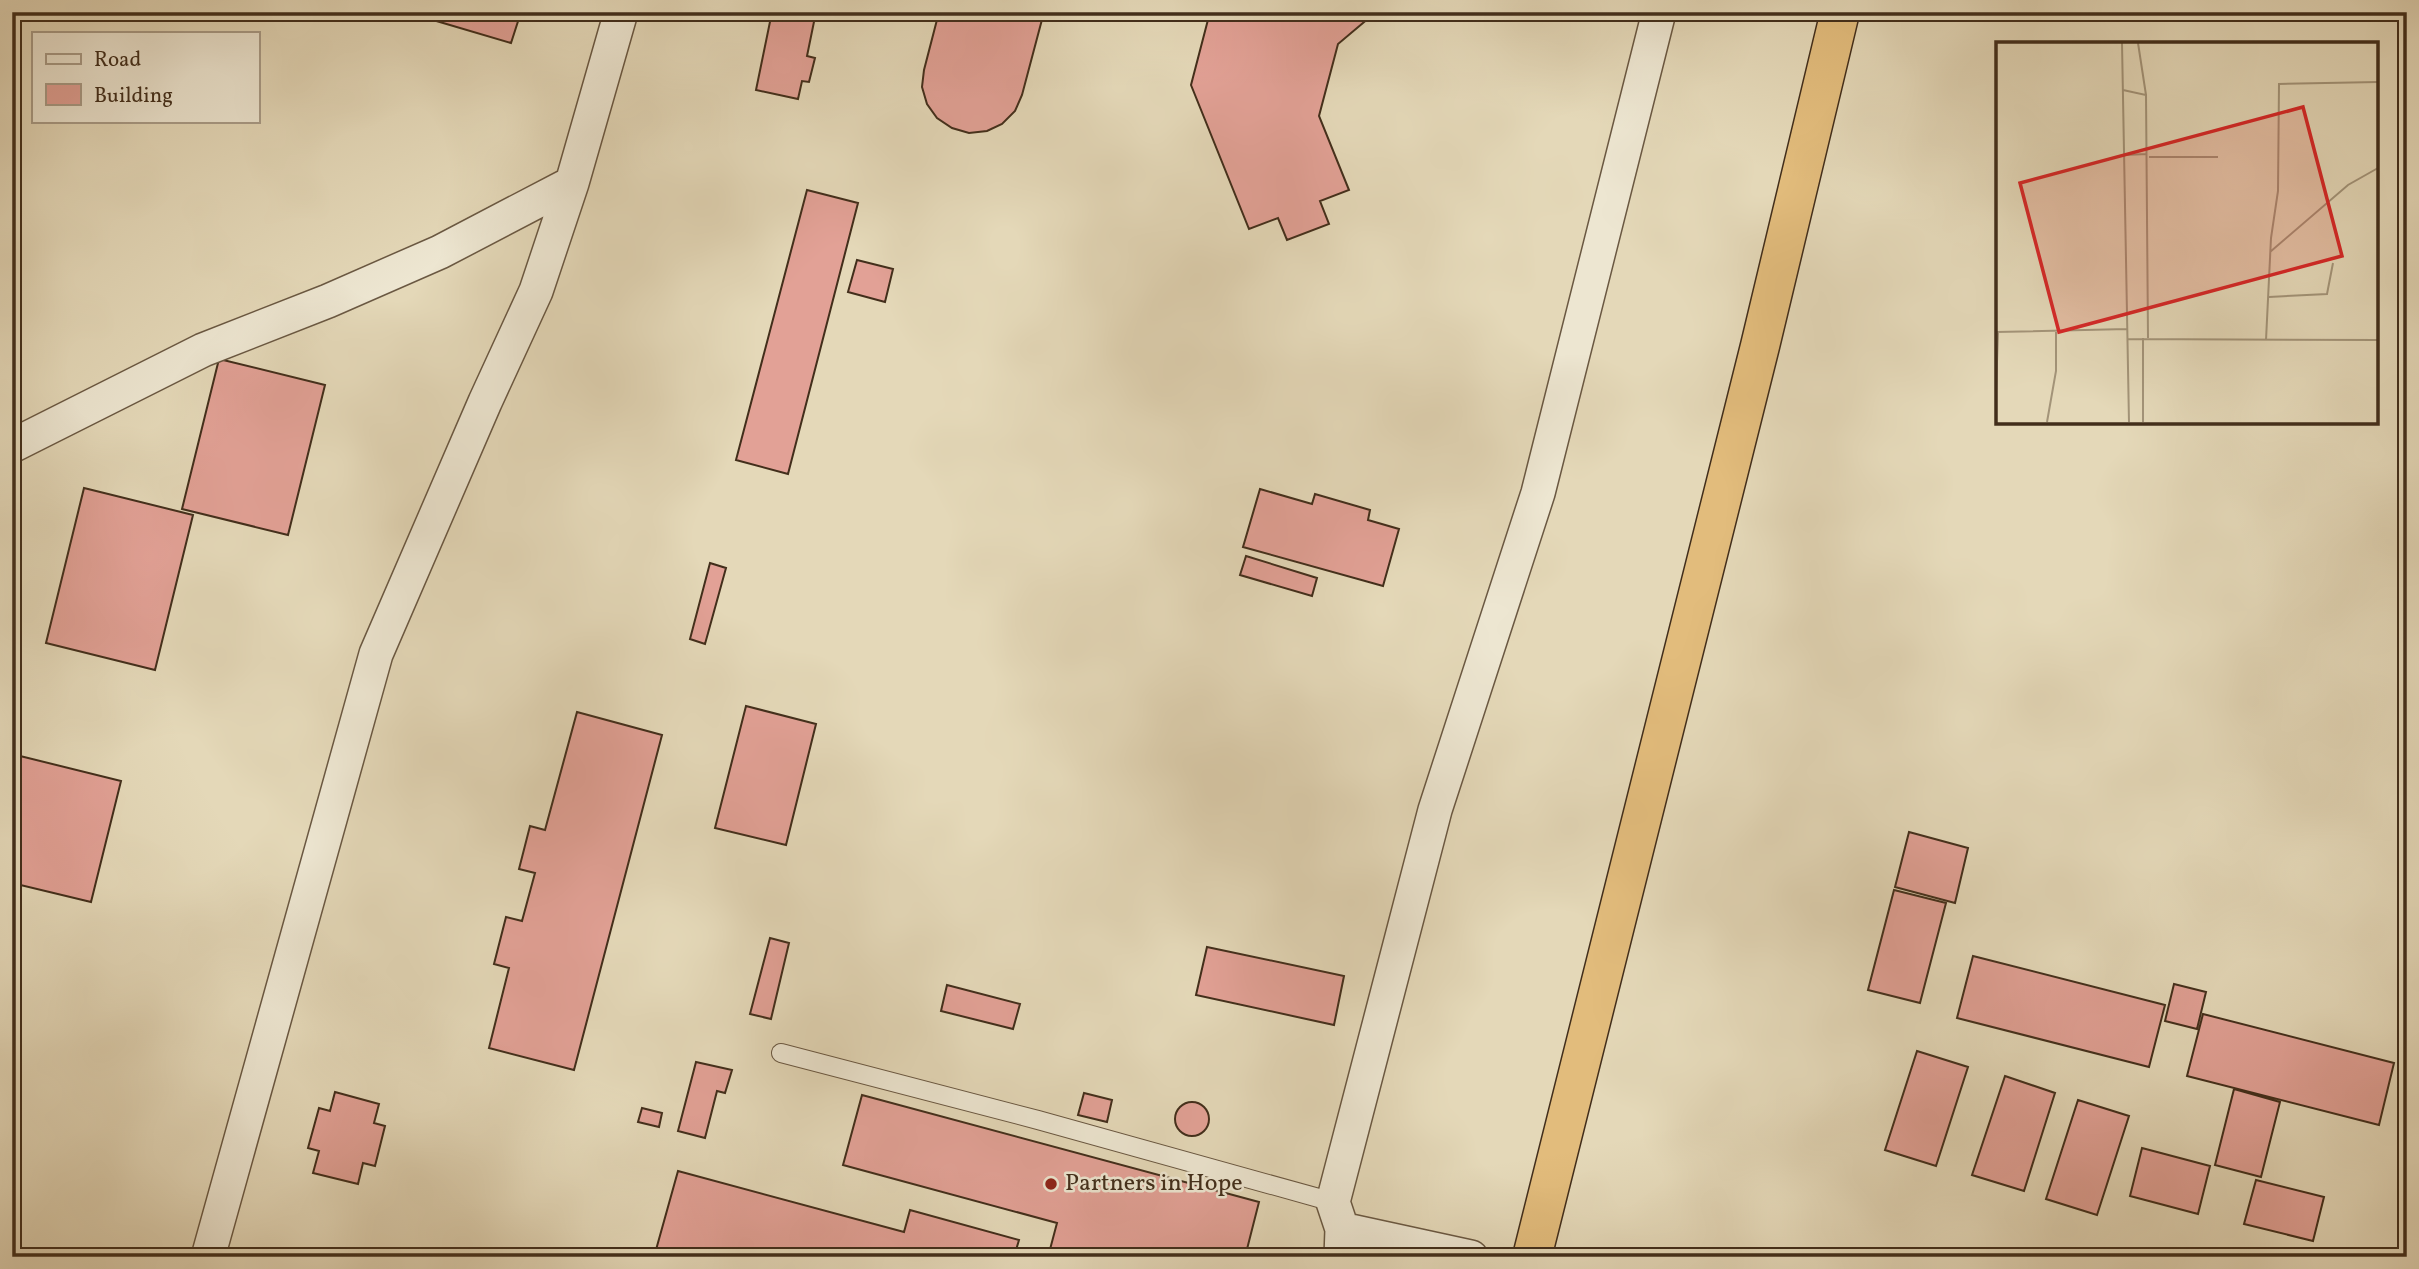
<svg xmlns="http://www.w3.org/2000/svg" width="2419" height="1269" viewBox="0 0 2419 1269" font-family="Vollkorn,serif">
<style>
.building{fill:#e2a196;stroke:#422e1b;stroke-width:2}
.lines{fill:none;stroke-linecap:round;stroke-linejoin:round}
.lane-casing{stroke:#6a5842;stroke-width:20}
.street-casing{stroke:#6a5842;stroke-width:36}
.highway-casing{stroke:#422e1b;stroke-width:41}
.lane{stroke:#ede6d1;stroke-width:18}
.street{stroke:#ede6d1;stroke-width:33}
.highway{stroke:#e2bc7c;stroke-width:38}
.poi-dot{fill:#8f2418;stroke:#ede6d1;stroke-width:2.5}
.labels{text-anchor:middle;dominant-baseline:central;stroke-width:5;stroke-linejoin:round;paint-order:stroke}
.poi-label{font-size:24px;fill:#422e1b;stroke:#ede6d1;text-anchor:start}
.inset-road{fill:none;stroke:#a39479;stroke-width:2}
.view{fill:#d62828;fill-opacity:0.15;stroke:#d62828;stroke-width:3.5}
.inset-edge{fill:none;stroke:#422e1b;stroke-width:3.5}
</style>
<rect width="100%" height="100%" fill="#e4d8b8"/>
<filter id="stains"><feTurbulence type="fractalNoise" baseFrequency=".00286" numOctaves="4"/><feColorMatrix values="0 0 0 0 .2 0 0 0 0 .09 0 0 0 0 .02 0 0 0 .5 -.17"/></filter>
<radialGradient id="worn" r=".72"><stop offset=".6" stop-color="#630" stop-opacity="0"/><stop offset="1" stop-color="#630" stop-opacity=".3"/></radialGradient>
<path class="building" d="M435 12H521L511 43 433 20Z
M772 12H816L807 56 815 58 809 82 802 81 798 99 756 90Z
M939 12H1044L1022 95 1015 111 1002 124 987 131 969 133 952 128 937 118 927 104 922 87 924 70Z
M1210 12H1376L1338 44 1319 116 1349 190 1320 201 1329 224 1287 240 1278 218 1249 229 1191 85Z
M807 190 858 203 788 474 736 460Z
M857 260 893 269 885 302 848 292Z
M219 359 325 385 288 535 182 509Z
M84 488 193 515 155 670 46 643Z
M1260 489 1312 504 1315 494 1370 510 1368 520 1399 529 1383 586 1243 547Z
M1246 556 1317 578 1312 596 1240 575Z
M710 563 726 568 705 644 690 639Z
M746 706 816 724 786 845 715 828Z
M577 712 662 735 574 1070 489 1048 509 968 494 964 506 917 522 921 535 873 519 869 530 826 545 830Z
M12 754 121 781 91 902 12 883Z
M1909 832 1968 848 1955 903 1895 887Z
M1894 890 1946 903 1920 1003 1868 990Z
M770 938 789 943 771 1019 750 1014Z
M1207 947 1344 976 1334 1025 1196 995Z
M1973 956 2165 1005 2149 1067 1957 1018Z
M2174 984 2206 992 2197 1029 2165 1021Z
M947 985 1020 1004 1013 1029 941 1011Z
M2203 1014 2394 1063 2379 1125 2187 1076Z
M1917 1051 1968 1067 1936 1166 1885 1150Z
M696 1062 732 1070 725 1093 717 1091 705 1138 678 1131Z
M2005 1076 2055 1093 2024 1191 1972 1175Z
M2234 1089 2280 1102 2261 1177 2215 1165Z
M335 1092 379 1104 374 1123 385 1126 375 1166 363 1163 358 1184 313 1173 319 1151 308 1148 319 1108 330 1111Z
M1084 1093 1112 1100 1107 1122 1078 1115Z
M862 1095 1259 1202 1245 1257H1048L1057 1223 843 1165Z
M2078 1100 2129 1116 2097 1215 2046 1199Z
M1175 1119a17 17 0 1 1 34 0a17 17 0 1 1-34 0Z
M642 1108 662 1113 659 1127 638 1122Z
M2142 1148 2210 1166 2198 1214 2130 1196Z
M678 1171 904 1232 910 1210 1019 1240 1014 1257H654Z
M2256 1180 2324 1197 2313 1241 2244 1224Z"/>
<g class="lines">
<g class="lane-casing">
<path id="lane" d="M781 1053 1038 1120 1333 1202"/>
</g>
<g class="street-casing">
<path id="street" d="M12 446 203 350 328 301 440 252 572 183
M1342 1229 1471 1257
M208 1257 376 654 485 402 536 291 572 183 621 12
M1341 1257 1342 1229 1333 1202 1435 810 1538 493 1659 12"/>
</g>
<g class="highway-casing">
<path id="highway" d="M1532 1257 1760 346 1840 12"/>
</g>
<use href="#lane" class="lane"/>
<use href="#street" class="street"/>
<use href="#highway" class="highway"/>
</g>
<circle class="poi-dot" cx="1051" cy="1184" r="7"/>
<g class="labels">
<g class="poi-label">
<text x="1065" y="1184">Partners in Hope</text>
</g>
</g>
<g transform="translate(1996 42)">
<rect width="382" height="382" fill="#e4d8b8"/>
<path class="inset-road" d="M126 1 133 380M142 1 150 53M127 48 150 53 152 296M128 113 151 112M153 115H222M274 210 352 143 382 126M273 255 331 252 337 221M0 290 131 287M132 297 382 298M270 298 275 196 282 149 283 42 382 40M0 349 2 290M51 380 60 329V290M147 380V296"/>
<path class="view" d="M307 65 346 214 63 290 24 141Z"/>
<rect width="382" height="382" class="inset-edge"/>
</g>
<rect width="2419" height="1269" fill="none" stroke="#e4d8b8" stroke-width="42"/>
<rect x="14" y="14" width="2391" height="1241" fill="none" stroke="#422e1b" stroke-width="3.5"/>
<rect x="21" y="21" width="2377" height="1227" fill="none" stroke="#422e1b" stroke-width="2"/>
<rect x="32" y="32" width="228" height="91" fill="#ede6d1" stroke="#a99c88" stroke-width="2"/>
<rect x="46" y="54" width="35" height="10" fill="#ede6d1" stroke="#a99c88" stroke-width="2"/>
<text x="94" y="66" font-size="21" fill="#422e1b">Road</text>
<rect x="46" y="84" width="35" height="21" fill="#e2a196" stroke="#a99c88" stroke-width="2"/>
<text x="94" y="102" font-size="21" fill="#422e1b">Building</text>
<rect width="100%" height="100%" filter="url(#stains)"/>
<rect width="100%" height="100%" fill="url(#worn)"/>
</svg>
